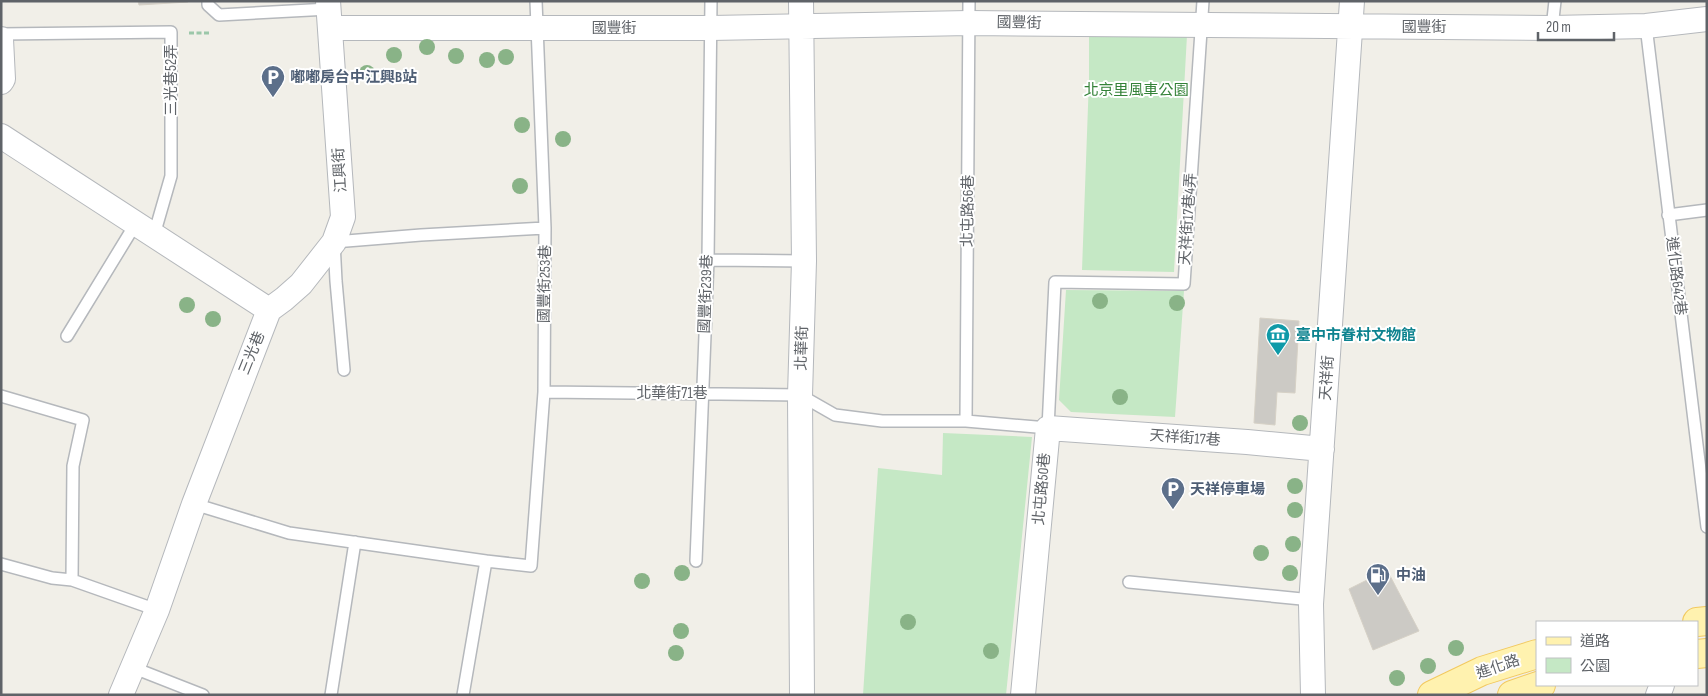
<svg xmlns="http://www.w3.org/2000/svg" width="1708" height="696" viewBox="0 0 1708 696" font-family="'Sofia Sans Condensed','Noto Sans TC',sans-serif">
<style>
.green{fill:#c5e8c5}
.building{fill:#cccac5;stroke:#d6d1c6}
.lines{fill:none;stroke-linecap:round;stroke-linejoin:round}
.lane-casing{stroke:#b5b8bc;stroke-width:14}
.street-casing{stroke:#b5b8bc;stroke-width:26}
.primary-casing{stroke:#f2c960;stroke-width:30}
.path{stroke:#9cc7a9;stroke-width:3;stroke-dasharray:5 2.5;stroke-linecap:butt}
.lane{stroke:#fff;stroke-width:11}
.street{stroke:#fff;stroke-width:24}
.primary{stroke:#fff2af;stroke-width:28}
.tree{fill:#89b387}
.labels{text-anchor:middle;dominant-baseline:central;stroke-width:4;stroke-linejoin:round;paint-order:stroke}
.street-label{font-size:15px;fill:#5f6368;stroke:#fff}
.service-label{font-size:15px;font-weight:bold;fill:#4e5e75;stroke:#fff;text-anchor:start}
.park-label{font-size:15px;fill:#348238;stroke:#fff}
.culture-label{font-size:15px;font-weight:bold;fill:#0d838f;stroke:#fff;text-anchor:start}
</style>
<rect width="100%" height="100%" fill="#f1efe8"/>
<path class="green" d="M1089 32 1187 35 1174 272 1082 270 1089 79Z
M1066 290 1184 291 1175 417 1071 412 1059 400Z
M943 433 1032 437 1006 695H863L878 468 942 475Z"/>
<path class="building" d="M138 1H188V2L139 5Z
M1260 318 1299 321 1295 393 1277 392 1275 425 1254 423Z
M1387 570 1419 631 1373 650 1349 589Z"/>
<g class="lines">
<g class="lane-casing">
<path id="lane" d="M208 1V5L219 15 329 9
M1646 26 1707 527
M1552 28 1555 1
M1 34 171 32V176L154 235
M1668 215 1707 210
M708 260 804 261
M67 336 136 223
M344 370 336 281 334 242 421 235 545 228
M544 392 800 395 835 415 882 421H966L1048 428 1055 282 1184 284 1203 1
M1 396 83 420 73 466 72 580
M966 421 969 1
M194 504 289 533 486 561 531 566 544 392 545 228 536 1
M696 561 708 260 711 1
M1 564 52 578 72 580 157 610
M1129 582 1312 600
M134 668 203 695
M331 695 355 542
M463 695 486 561"/>
</g>
<g class="street-casing">
<path id="street" d="M801 1 804 261 800 395 802 695
M330 28H711L969 23 1552 28 1646 26 1707 19
M1 39 3 79 1 82
M1 136 269 310
M269 310 284 299 301 284 334 242 343 217 328 1
M121 695 157 610 194 504 269 310
M1023 695 1048 428 1247 442 1322 449
M1313 695 1311 604 1352 1
M1658 695 1662 685"/>
</g>
<g class="primary-casing">
<path id="primary" d="M1697 622 1707 621
M1697 654 1707 653
M1432 695 1482 671 1537 654
M1512 695 1541 685"/>
</g>
<path class="path" d="M189 33H211"/>
<use href="#lane" class="lane"/>
<use href="#street" class="street"/>
<use href="#primary" class="primary"/>
</g>
<g class="tree">
<circle cx="427" cy="47" r="8"/>
<circle cx="394" cy="55" r="8"/>
<circle cx="456" cy="56" r="8"/>
<circle cx="506" cy="57" r="8"/>
<circle cx="487" cy="60" r="8"/>
<circle cx="367" cy="73" r="8"/>
<circle cx="522" cy="125" r="8"/>
<circle cx="563" cy="139" r="8"/>
<circle cx="520" cy="186" r="8"/>
<circle cx="1100" cy="301" r="8"/>
<circle cx="1177" cy="303" r="8"/>
<circle cx="187" cy="305" r="8"/>
<circle cx="213" cy="319" r="8"/>
<circle cx="1120" cy="397" r="8"/>
<circle cx="1300" cy="423" r="8"/>
<circle cx="1295" cy="486" r="8"/>
<circle cx="1295" cy="510" r="8"/>
<circle cx="1293" cy="544" r="8"/>
<circle cx="1261" cy="553" r="8"/>
<circle cx="682" cy="573" r="8"/>
<circle cx="1290" cy="573" r="8"/>
<circle cx="642" cy="581" r="8"/>
<circle cx="908" cy="622" r="8"/>
<circle cx="681" cy="631" r="8"/>
<circle cx="1456" cy="648" r="8"/>
<circle cx="991" cy="651" r="8"/>
<circle cx="676" cy="653" r="8"/>
<circle cx="1428" cy="666" r="8"/>
<circle cx="1397" cy="678" r="8"/>
</g>
<defs>
<g id="parking-pin" transform="scale(1.25)"><path d="M0 17L-7.5 6A9.5 9.5 0 1 1 7.5 6Z" fill="#5c6f8a" stroke="#fff"/><path d="M-3.5-5.5H1a3.5 3.5 0 0 1 0 7H-1V5.5H-3.5ZM-1-3.4V-.6H.8a1.4 1.4 0 0 0 0-2.8Z" fill="#fff"/></g>
<g id="museum-pin" transform="scale(1.25)"><path d="M0 17L-7.5 6A9.5 9.5 0 1 1 7.5 6Z" fill="#0f9aa8" stroke="#fff"/><path d="M0-6L6-3V-2H-6V-3ZM-5-1h2V3h-2ZM-1-1h2V3h-2ZM3-1h2V3H3ZM-6 4H6V6H-6Z" fill="#fff"/></g>
<g id="fuel-pin" transform="scale(1.25)"><path d="M0 17L-7.5 6A9.5 9.5 0 1 1 7.5 6Z" fill="#5c6f8a" stroke="#fff"/><path d="M-5.5-6h7V0h2V4h1.3V-2.5L3-4.5l.8-.8L6-3V5H2.5V1h-1V6h-7ZM-4.2-4.7v3.2H.2V-4.7Z" fill="#fff"/></g>
</defs>
<g fill-rule="evenodd">
<use href="#parking-pin" x="273" y="77"/>
<use href="#museum-pin" x="1278" y="335"/>
<use href="#parking-pin" x="1173" y="489"/>
<use href="#fuel-pin" x="1378" y="575"/>
</g>
<g class="labels">
<g class="street-label">
<text transform="translate(1019 23) rotate(1)">國豐街</text>
<text x="1424" y="27">國豐街</text>
<text x="614" y="28">國豐街</text>
<text transform="translate(171 80) rotate(-90)">三光巷52弄</text>
<text transform="translate(340 170) rotate(-94)">江興街</text>
<text transform="translate(968 211) rotate(-89)">北屯路56巷</text>
<text transform="translate(1188 219) rotate(-86)">天祥街17巷4弄</text>
<text transform="translate(1676 276) rotate(83)">進化路642巷</text>
<text transform="translate(545 284) rotate(-89)">國豐街253巷</text>
<text transform="translate(706 294) rotate(-88)">國豐街239巷</text>
<text transform="translate(802 348) rotate(-88)">北華街</text>
<text transform="translate(252 353) rotate(-68)">三光巷</text>
<text transform="translate(1327 378) rotate(-86)">天祥街</text>
<text x="672" y="393">北華街71巷</text>
<text transform="translate(1185 438) rotate(4)">天祥街17巷</text>
<text transform="translate(1042 489) rotate(-85)">北屯路50巷</text>
<text transform="translate(1498 667) rotate(-19)">進化路</text>
</g>
<g class="service-label">
<text x="290" y="77">嘟嘟房台中江興B站</text>
<text x="1190" y="489">天祥停車場</text>
<text x="1396" y="575">中油</text>
</g>
<g class="park-label">
<text x="1136" y="90">北京里風車公園</text>
</g>
<g class="culture-label">
<text x="1296" y="335">臺中市眷村文物館</text>
</g>
</g>
<rect width="1708" height="696" fill="none" stroke="#5f6368" stroke-width="5"/>
<rect x="1536" y="621" width="162" height="65" fill="#ffffff" stroke="#bfc1c3"/>
<rect x="1546" y="637" width="25" height="8" fill="#fff2af" stroke="#bfc1c3"/>
<text x="1580" y="646" font-size="15" fill="#5f6368">道路</text>
<rect x="1546" y="658" width="25" height="15" fill="#c5e8c5" stroke="#bfc1c3"/>
<text x="1580" y="671" font-size="15" fill="#5f6368">公園</text>
<path d="M1538 32v8h76v-8" fill="none" stroke="#5f6368" stroke-width="2.5"/>
<text x="1546" y="32" font-size="15" fill="#5f6368" stroke="#ffffff" stroke-width="4" paint-order="stroke">20 m</text>
</svg>
